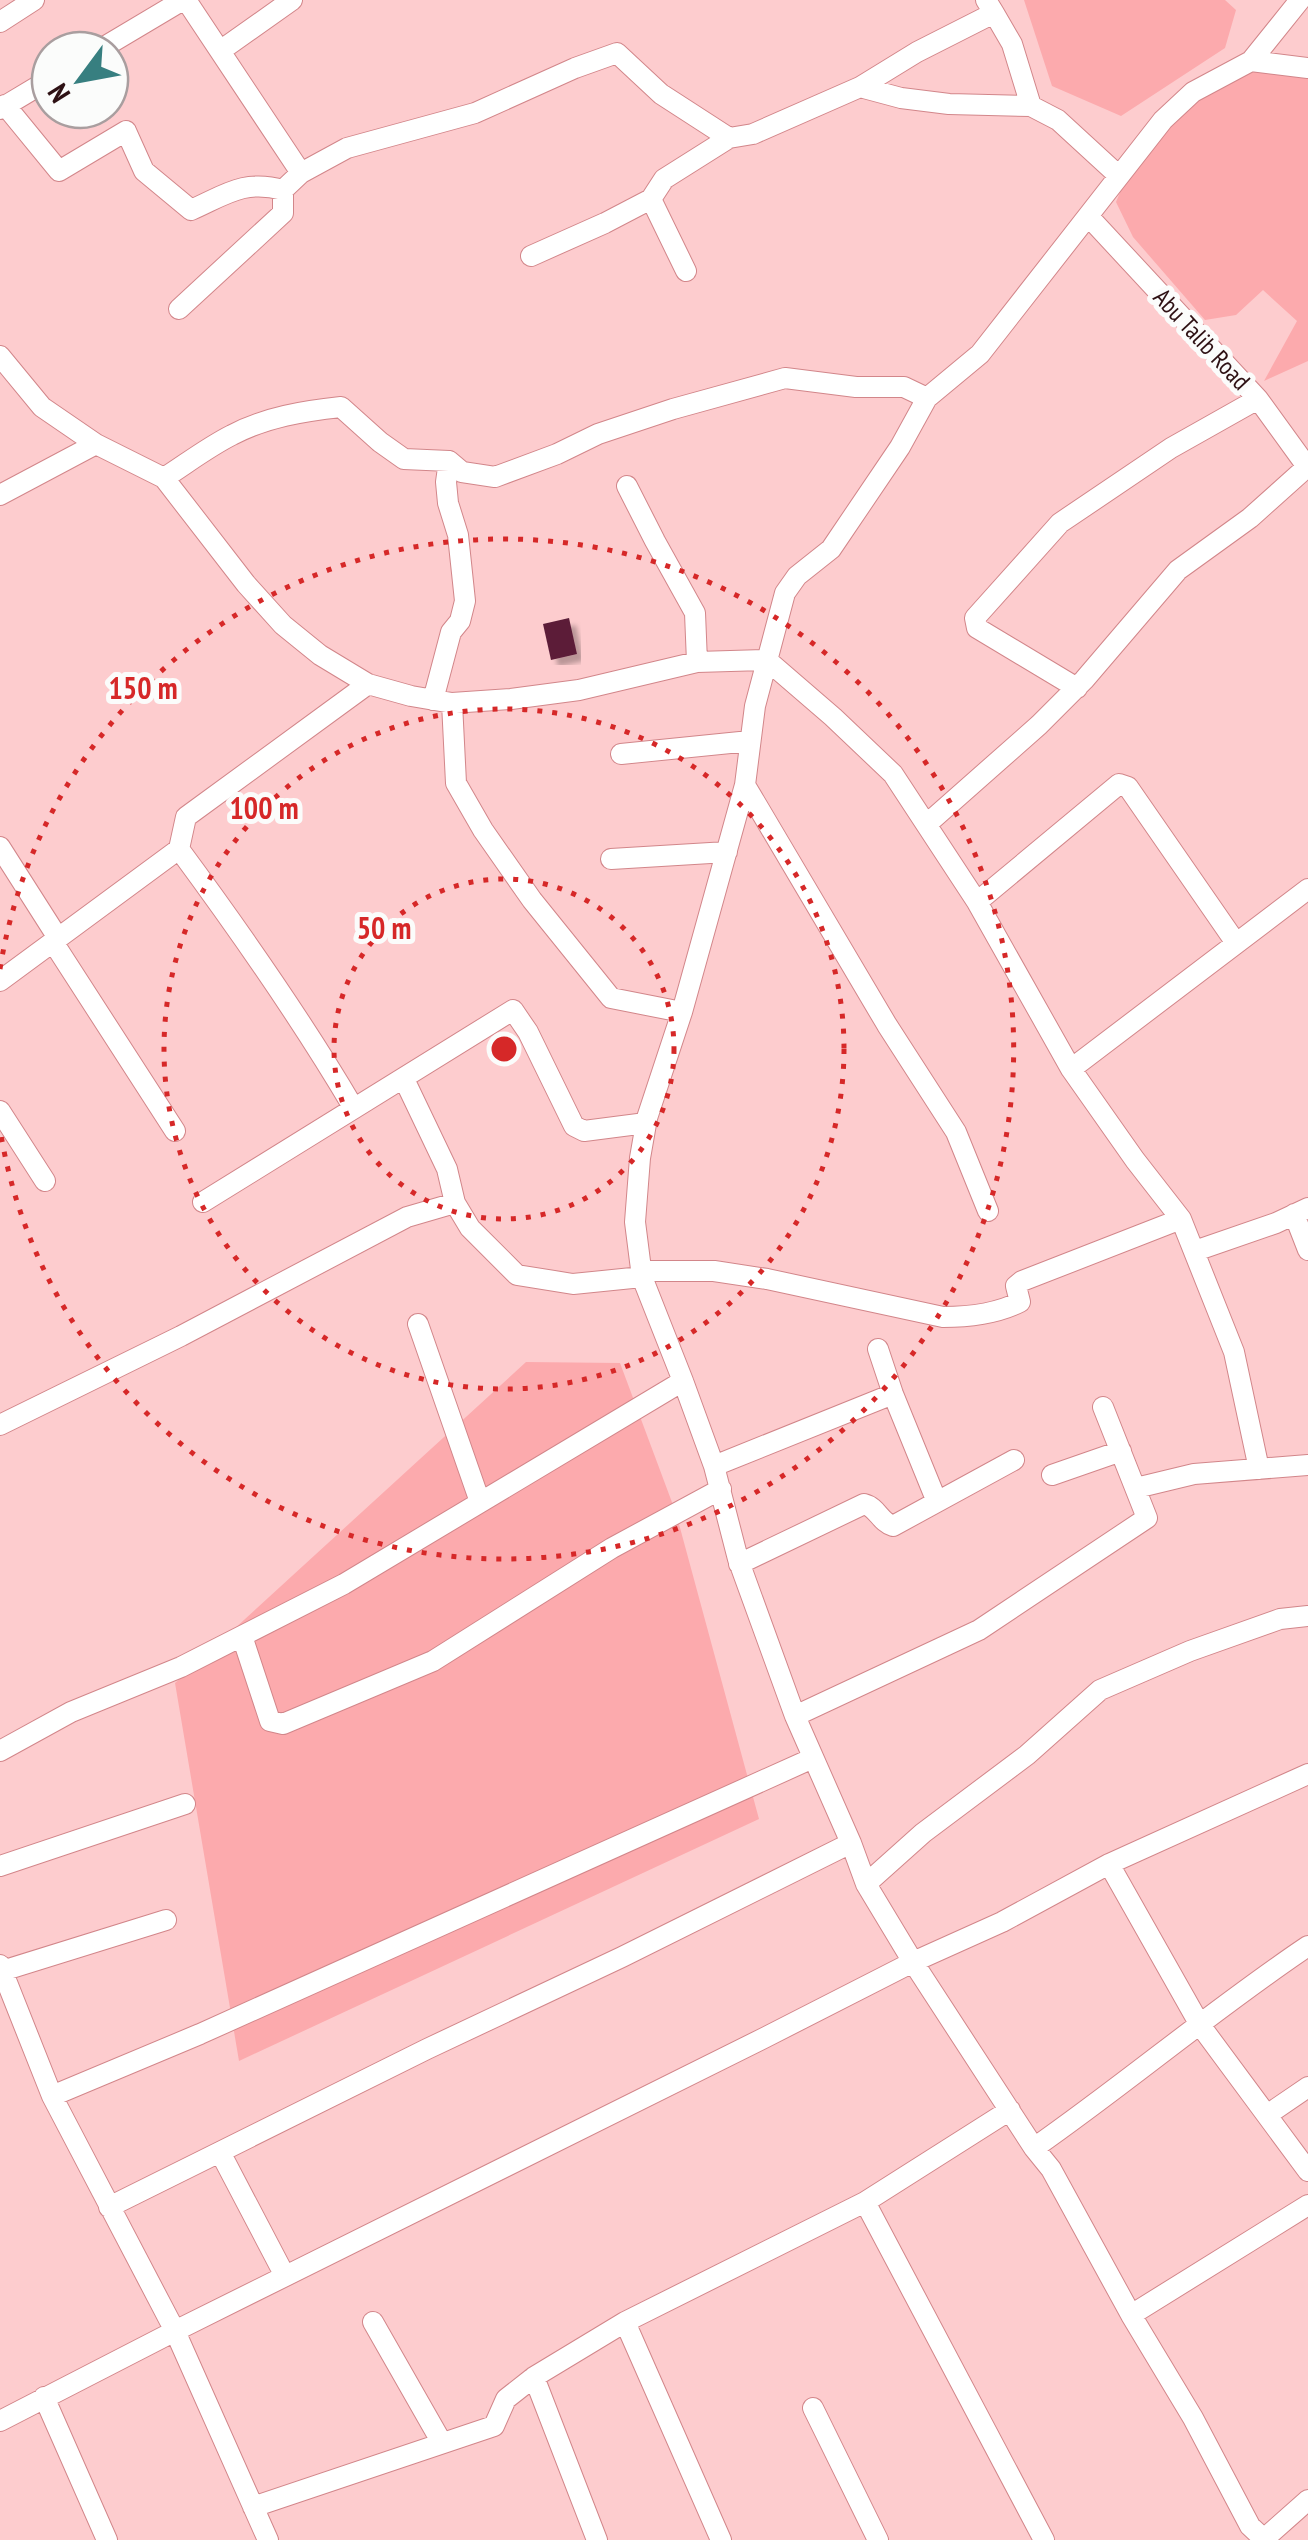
<svg xmlns="http://www.w3.org/2000/svg" width="1308" height="2540" viewBox="0 0 1308 2540" font-family="'PT Sans Narrow',sans-serif">
<style>
.green{fill:#fcaaad}
.building{fill:#5b1f39;filter:url(#shadow)}
.lines{fill:none;stroke-linecap:round;stroke-linejoin:round}
.minor-casing{stroke:#d2868a;stroke-width:22}
.minor{stroke:#fff;stroke-width:20}
.ring{fill:none;stroke:#d62828;stroke-width:5;stroke-dasharray:5 10}
.labels{text-anchor:middle;dominant-baseline:central;stroke-width:10;stroke-linejoin:round;paint-order:stroke}
.street-label{font-size:25px;fill:#2e1114;stroke:#fbfcfb}
.centre{fill:#d62828;stroke:#fbfcfb;stroke-width:5}
.ring-label{font-size:30px;text-anchor:middle;font-weight:bold;fill:#d62828;stroke:#fbfcfb;stroke-width:10;stroke-linejoin:round;paint-order:stroke}
</style>
<defs>
<filter id="shadow"><feDropShadow dx="7" dy="7" stdDeviation="2.5" flood-color="#0004"/></filter>
</defs>
<rect width="100%" height="100%" fill="#fdccce"/>
<path class="green" d="M1024 0H1225L1236 10 1225 48 1121 116 1052 86Z
M1308 59V361L1264 381 1297 321 1263 290 1236 315 1205 320 1133 237 1116 202 1134 159 1185 105 1241 71Z
M526 1362 620 1363 676 1513 759 1819 239 2061 175 1683Z"/>
<path class="building" d="M569 618 577 654 551 660 543 624Z"/>
<g class="lines">
<g class="minor-casing">
<path id="minor" d="M186 0 301 173
M994 13 1012 44 1031 106
M0 22 34 0
M99 50 183 0
M220 51 292 0
M1251 61 1308 68
M860 87 917 52 994 13 986 0
M5 105 59 171 126 131 144 171 191 210C225 195 244 179 283 190V213L179 309
M0 109 50 79
M283 190 301 173 347 148 475 113 575 68 617 53 661 94 729 138 753 134 860 87 901 98 949 104 1031 106 1058 120 1119 176
M1089 217 1258 399 1308 468
M531 256 605 223 651 199
M686 271 651 199 664 179 729 138
M0 356 42 407 96 444 164 478 246 584 283 625 320 655 368 684 411 696 452 703 511 699 579 690 697 662 767 660 833 717 893 774 977 902 1071 1069 1135 1160 1181 1219 1234 1352 1259 1469
M164 478C186 464 208 447 232 435 266 417 304 411 341 407L380 442 404 459 449 461 462 472 495 477 557 454 598 434 673 409 785 378 856 387H904L927 398
M627 486 655 541 695 613 697 662
M0 495 96 444
M1077 688 977 628 975 618 1060 523 1171 448 1258 399
M433 700 451 632 460 621 465 601 458 535 448 503 446 482 449 461
M452 703 456 783 483 830 532 900 611 998 682 1012
M621 754 750 741
M745 785 887 1025 956 1132 988 1211
M927 824 1039 725 1084 680 1178 570 1250 518 1307 467
M0 847 58 938
M179 849C241 933 300 1017 353 1107
M611 859 727 852
M977 902 1119 784 1128 787 1236 943
M53 942 175 1131
M0 981 179 849 186 817 368 684
M1071 1069 1308 889
M404 1079 447 1169 455 1203 470 1228 517 1275 573 1284 642 1277
M0 1111 45 1181
M203 1202 513 1010 528 1032 574 1126 584 1131 646 1123
M1294 1214 1308 1250
M1195 1251 1276 1223 1308 1208
M641 1271H714L767 1279 943 1317C968 1317 998 1313 1020 1302L1016 1286 1022 1281 1181 1219
M418 1324 480 1502
M878 1349 893 1394 937 1502
M0 1425 181 1336 407 1217 455 1203
M714 1466 893 1394
M1052 1475 1121 1451
M1136 1488 1194 1474 1308 1465
M739 1564 864 1504C877 1507 880 1522 893 1526L1014 1460
M242 1636 270 1721 283 1724 433 1661 612 1548 721 1489
M795 1716 979 1630 1147 1518 1103 1407
M0 1751 71 1712 181 1667 344 1584 683 1381
M1109 1864 1200 2025 1308 2171
M0 1866 185 1804
M866 1884 923 1833 1027 1755 1100 1690 1190 1651 1280 1619 1308 1616
M0 1965 52 2096 175 2331 268 2540
M2 1971 166 1920
M52 2096 200 2034 813 1758
M1267 2115 1308 2087
M1034 2148C1127 2083 1214 2009 1308 1946
M220 2152 285 2276
M865 2202 1044 2540
M109 2207 427 2049 622 1957 851 1843
M1131 2315 1308 2205
M373 2322 442 2443
M625 2322 865 2202 1010 2110
M534 2377 597 2540
M44 2397 107 2540
M813 2408 878 2540
M0 2421 175 2331 766 2037 913 1962 1002 1922 1109 1864 1308 1774
M253 2507 494 2426 506 2399 534 2377 625 2322 721 2540
M1264 2539 1308 2500
M1265 2540 1250 2526 1193 2418 1131 2315 1051 2169 1034 2148 913 1962 866 1884 851 1843 795 1716 738 1559 714 1466 683 1381 642 1277 635 1222 640 1158 647 1118 682 1012 745 785 755 706 785 593 797 576 831 549 900 447 927 398 980 354 1163 120 1193 92 1251 61 1300 0"/>
</g>
<use href="#minor" class="minor"/>
</g>
<g class="ring">
<circle cx="504" cy="1049" r="170"/>
<circle cx="504" cy="1049" r="340"/>
<path d="M0 969A510 510 0 1 1 0 1129"/>
</g>
<g class="labels">
<g class="street-label">
<text transform="translate(1202 339) rotate(47)">Abu Talib Road</text>
</g>
</g>
<circle cx="504" cy="1049" r="15" class="centre"/>
<g class="ring-label">
<text x="143" y="699">150 m</text>
<text x="264" y="819">100 m</text>
<text x="384" y="939">50 m</text>
</g>
<g transform="translate(80 80) rotate(238)"><circle r="48" fill="#fbfcfb" stroke="#a99e9f" stroke-width="2.5"/>
<path d="M0-8L18 38L0 25L-18 38Z" fill="#377f80"/>
<text y="-15" font-size="28" font-weight="bold" text-anchor="middle" fill="#2e1114">N</text>
</g>
</svg>
